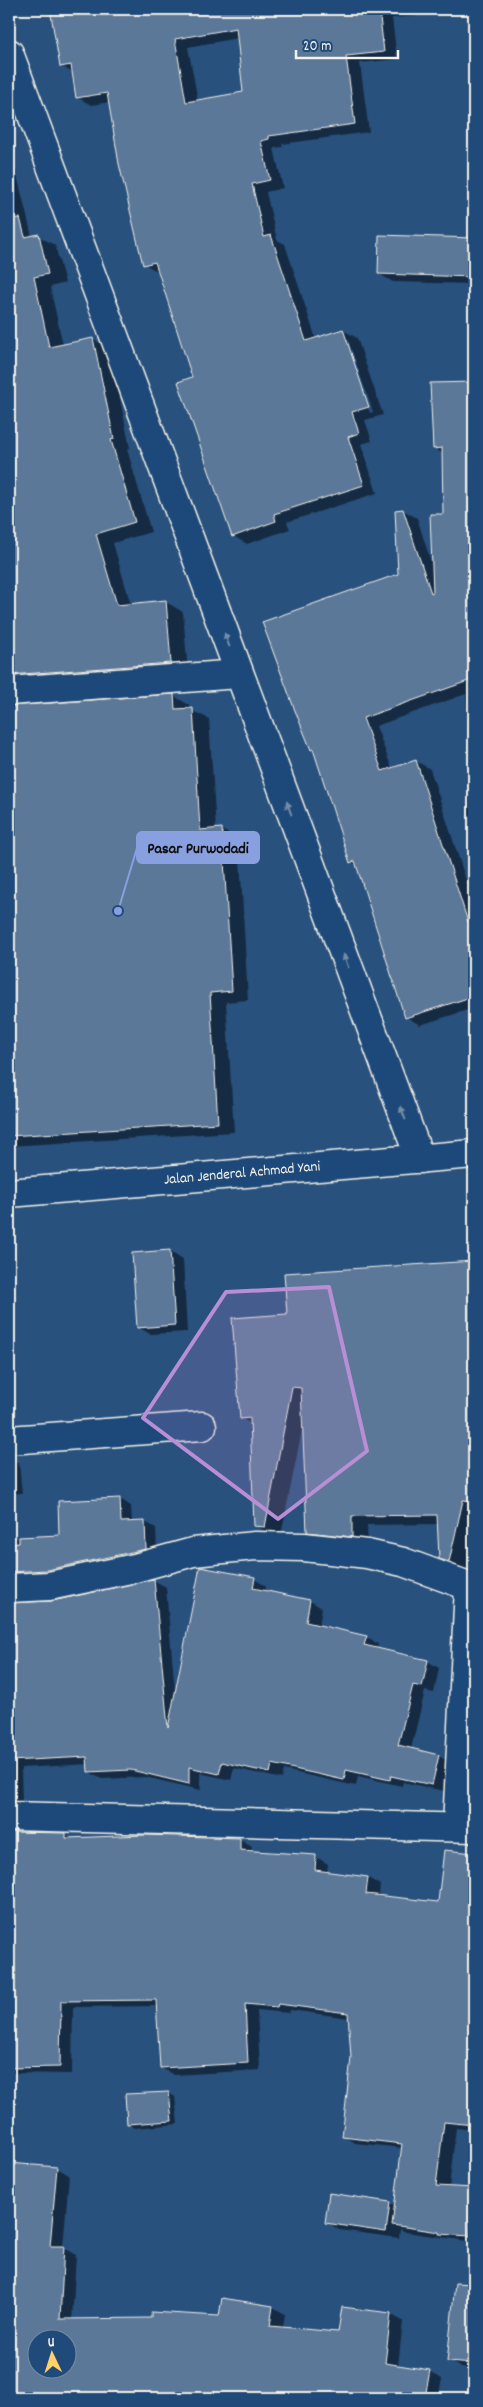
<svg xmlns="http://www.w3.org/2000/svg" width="483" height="2407" viewBox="0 0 483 2407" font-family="Dekko,sans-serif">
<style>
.shadow{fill:#0007;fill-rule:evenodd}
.building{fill:#5b7899;stroke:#f4f1e8;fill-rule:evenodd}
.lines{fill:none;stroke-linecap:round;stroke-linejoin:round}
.street-casing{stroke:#f4f1e8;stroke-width:31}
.secondary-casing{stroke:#f4f1e8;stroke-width:31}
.primary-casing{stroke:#f4f1e8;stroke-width:31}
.street{stroke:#1f4a7a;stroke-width:28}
.secondary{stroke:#1f4a7a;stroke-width:28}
.primary{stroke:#1f4a7a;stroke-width:28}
.oneway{fill:#748da6}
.marked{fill:#b88ed4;fill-opacity:0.2;stroke:#b88ed4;stroke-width:4;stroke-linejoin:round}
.labels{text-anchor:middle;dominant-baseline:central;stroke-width:4;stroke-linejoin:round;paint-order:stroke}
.street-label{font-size:15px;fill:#f4f1e8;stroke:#1f4a7a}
.leader{fill:none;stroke:#88a0e0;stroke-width:2}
.callout-dot{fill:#88a0e0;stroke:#1f4a7a;stroke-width:2}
.callout{fill:#88a0e0;stroke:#88a0e0;stroke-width:2}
.callout-label{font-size:16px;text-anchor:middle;font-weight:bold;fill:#111}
</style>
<rect width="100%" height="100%" fill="#28517e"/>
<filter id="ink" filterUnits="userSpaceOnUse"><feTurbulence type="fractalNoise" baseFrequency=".02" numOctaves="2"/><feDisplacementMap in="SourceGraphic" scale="10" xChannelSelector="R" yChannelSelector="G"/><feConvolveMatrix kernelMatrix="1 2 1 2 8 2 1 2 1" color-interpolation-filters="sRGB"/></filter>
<g filter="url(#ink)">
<path class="shadow" d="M33 9H417V16L392 18 397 59 360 63 369 132 282 144 283 147 274 148 283 188 266 192 277 240 285 244 316 339 343 330 357 338 383 415 365 420 372 441 361 444 377 493 287 522 290 529 247 544 233 536 194 378 159 272 144 264 110 102 91 105 77 97 73 73 61 66 52 13 45 15ZM238 38 244 93 198 101 188 47ZM345 340H348L373 412 370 413Z
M9 142 32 237 38 236 55 245 65 283 50 287 63 345 93 339 110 349 130 448 127 449 151 532 113 543 131 605 166 602 183 612 188 673 10 703 12 708 174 696 191 706V710L209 719 216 830H222L239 840 248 1000 226 1002 234 1132 9 1146Z
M380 237 474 239V284L393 282 379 274Z
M474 383V817L469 814 467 769H470L466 694 376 726 392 769 416 761 430 769 474 905V1008L420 1025 406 1017 358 866 351 862 315 751 312 749 399 575 403 510 417 518 432 565 444 515 443 454 434 448 431 385Z
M474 876V900L473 877Z
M170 1251 183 1259 187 1332 150 1334 138 1327Z
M474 1262V1532L466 1571 441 1558 439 1524 367 1525 368 1545 325 1540 308 1531 303 1425 281 1535H272L255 1525 251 1424 241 1418 288 1316 285 1274Z
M9 1364 16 1433 9 1439Z
M9 1458 19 1463 22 1493 9 1494Z
M120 1499 131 1506 132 1522H145L156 1528 157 1555 9 1585V1539L60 1536Z
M254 1579 266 1586 265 1592 310 1601 322 1608 319 1626 366 1637 378 1644 377 1649 427 1661 439 1668 434 1693 425 1691 411 1749 439 1756 451 1763 444 1791 403 1782 402 1786 358 1776 356 1786 284 1770 282 1779 234 1768 231 1780 200 1773 201 1790 145 1777 102 1779 89 1772V1764L21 1768 22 1807 9 1814V1605L50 1603 153 1580 166 1587 175 1692Z
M9 1833 65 1834 74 1839H240L252 1846V1852L316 1857 328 1864 327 1873 368 1878 380 1885 379 1897 439 1904 445 1851 474 1854V2130L456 2128 449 2188 474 2190V2242L406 2232 400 2229 399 2238 339 2230 327 2222 330 2195 390 2203 396 2207 403 2148 355 2143 343 2136 352 2058 349 2018 290 2010 289 2013 257 2010 260 2070 174 2075 161 2068 158 2006 73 2007 72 2074 9 2073Z
M169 2093 175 2097 178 2124 135 2128 128 2124Z
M9 2165 57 2168 69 2175 63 2248 76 2255 72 2321 220 2317 223 2299 273 2307 285 2314 283 2328 340 2334 390 2314 403 2321 398 2366 429 2371 442 2379 438 2398H9ZM38 2340H68V2370H38Z
M453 2319 474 2321V2369L461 2368 449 2361Z"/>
<path class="building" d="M50 9H379L384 52 346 56 355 124 269 136V139L261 141 270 180 252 184 264 237 271 235 306 341 343 329 369 407 352 412 359 433 348 437 364 485 274 514 276 521 232 537 178 382 192 377 155 262 143 265 119 164 107 93 76 98 71 65 60 67ZM236 28 243 92 186 102 175 39Z
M20 218 25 237 39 234 48 274 34 277 49 347 93 338 114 439 111 440 135 522 96 534 117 605 166 600 171 663 9 675V219Z
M379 235 474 238V277L378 274Z
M474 382V679L363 718 382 771 416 760 468 922 474 921V996L405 1018 355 861 350 863 313 749 311 750 294 708 262 622 398 574 395 510 403 509 431 593 433 592 430 514H443L442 448 433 449 430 383Z
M174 694 175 709 193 708 200 830 222 828 232 991 210 993 218 1123 9 1136V706Z
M170 1250 175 1325 137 1328 132 1253Z
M474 1261V1501L463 1500 449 1562 439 1559 437 1515 352 1516V1537L307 1532 301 1388 292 1387 265 1527 254 1526 250 1418 240 1419 232 1318 287 1314 284 1273Z
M120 1498 121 1522 145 1521 146 1549 47 1570 9 1572V1544L19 1543V1537L59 1535 58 1501Z
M200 1567 255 1577 253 1588 310 1600 306 1622 367 1636 364 1645 428 1660 422 1687 413 1685 398 1745 439 1755 432 1785 391 1776 390 1780 346 1770 344 1780 272 1764 270 1773 222 1762 219 1774 189 1767V1784L131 1770 88 1772 87 1757 9 1761V1603L52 1601 154 1579 168 1728Z
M9 1832 66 1833V1838L145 1835 240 1838V1850L316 1855 315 1870 368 1877 366 1894 438 1902 444 1850 474 1853V2125L444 2122 436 2186 474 2188 470 2236 439 2234V2232L392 2225 402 2144 342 2137 351 2058 348 2013 278 2004 277 2007 245 2004 248 2063 160 2068 156 2000 61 2001 60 2067 10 2068Z
M169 2092 172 2121 127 2124 125 2094Z
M9 2163 57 2167 50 2246H64L60 2319 151 2318V2312L219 2316 222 2298 273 2306 270 2326 338 2332 342 2307 391 2313 385 2363 430 2370 425 2398H237L202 2393 201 2398H9ZM38 2340H68V2370H38Z
M329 2193 390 2202 386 2232 325 2223Z
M455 2283 474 2284V2364L447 2362Z"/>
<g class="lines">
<g class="street-casing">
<path id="street" d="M9 691 239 674
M9 1440 202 1426
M9 1588 49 1586 135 1568 193 1552 255 1546 304 1547 367 1554 403 1562 474 1588
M9 1816 474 1828
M457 1826 469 1587"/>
</g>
<g class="secondary-casing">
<path id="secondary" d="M9 53 420 1159"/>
</g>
<g class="primary-casing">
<path id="primary" d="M9 1193 474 1154"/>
</g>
<use href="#street" class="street"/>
<use href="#secondary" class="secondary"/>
<use href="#primary" class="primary"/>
</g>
<defs><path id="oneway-solid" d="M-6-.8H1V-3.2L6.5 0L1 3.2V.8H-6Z" transform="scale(1.25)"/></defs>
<g class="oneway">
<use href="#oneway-solid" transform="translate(227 640) rotate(-110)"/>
<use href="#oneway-solid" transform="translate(289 808) rotate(-110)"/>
<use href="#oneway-solid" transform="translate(346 961) rotate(-110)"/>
<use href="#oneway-solid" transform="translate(403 1113) rotate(-110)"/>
</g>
</g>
<path class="marked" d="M329 1287 367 1451 278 1519 143 1418 226 1292Z"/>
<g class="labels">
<g class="street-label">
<text transform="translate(242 1174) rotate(-5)">Jalan Jenderal Achmad Yani</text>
</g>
</g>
<path class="leader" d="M118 911L137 848"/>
<circle class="callout-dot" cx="118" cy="911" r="5"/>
<rect class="callout" x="137" y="832" width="122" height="31" rx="5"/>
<g class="callout-label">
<text x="198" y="853">Pasar Purwodadi</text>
</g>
<rect width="483" height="2407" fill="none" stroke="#1f4a7a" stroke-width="30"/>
<rect x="15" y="15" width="453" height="2377" fill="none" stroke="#f4f1e8" stroke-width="2" filter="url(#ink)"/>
<g transform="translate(52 2354) rotate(356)"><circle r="24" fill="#1f4a7a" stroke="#748da6"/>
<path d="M0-4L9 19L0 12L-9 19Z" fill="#ffd166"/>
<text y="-8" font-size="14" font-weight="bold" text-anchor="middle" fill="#f4f1e8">U</text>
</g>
<path d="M296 50v8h102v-8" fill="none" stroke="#f4f1e8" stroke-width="2.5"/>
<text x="303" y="50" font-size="15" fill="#f4f1e8" stroke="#1f4a7a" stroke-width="4" paint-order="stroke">20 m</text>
</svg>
